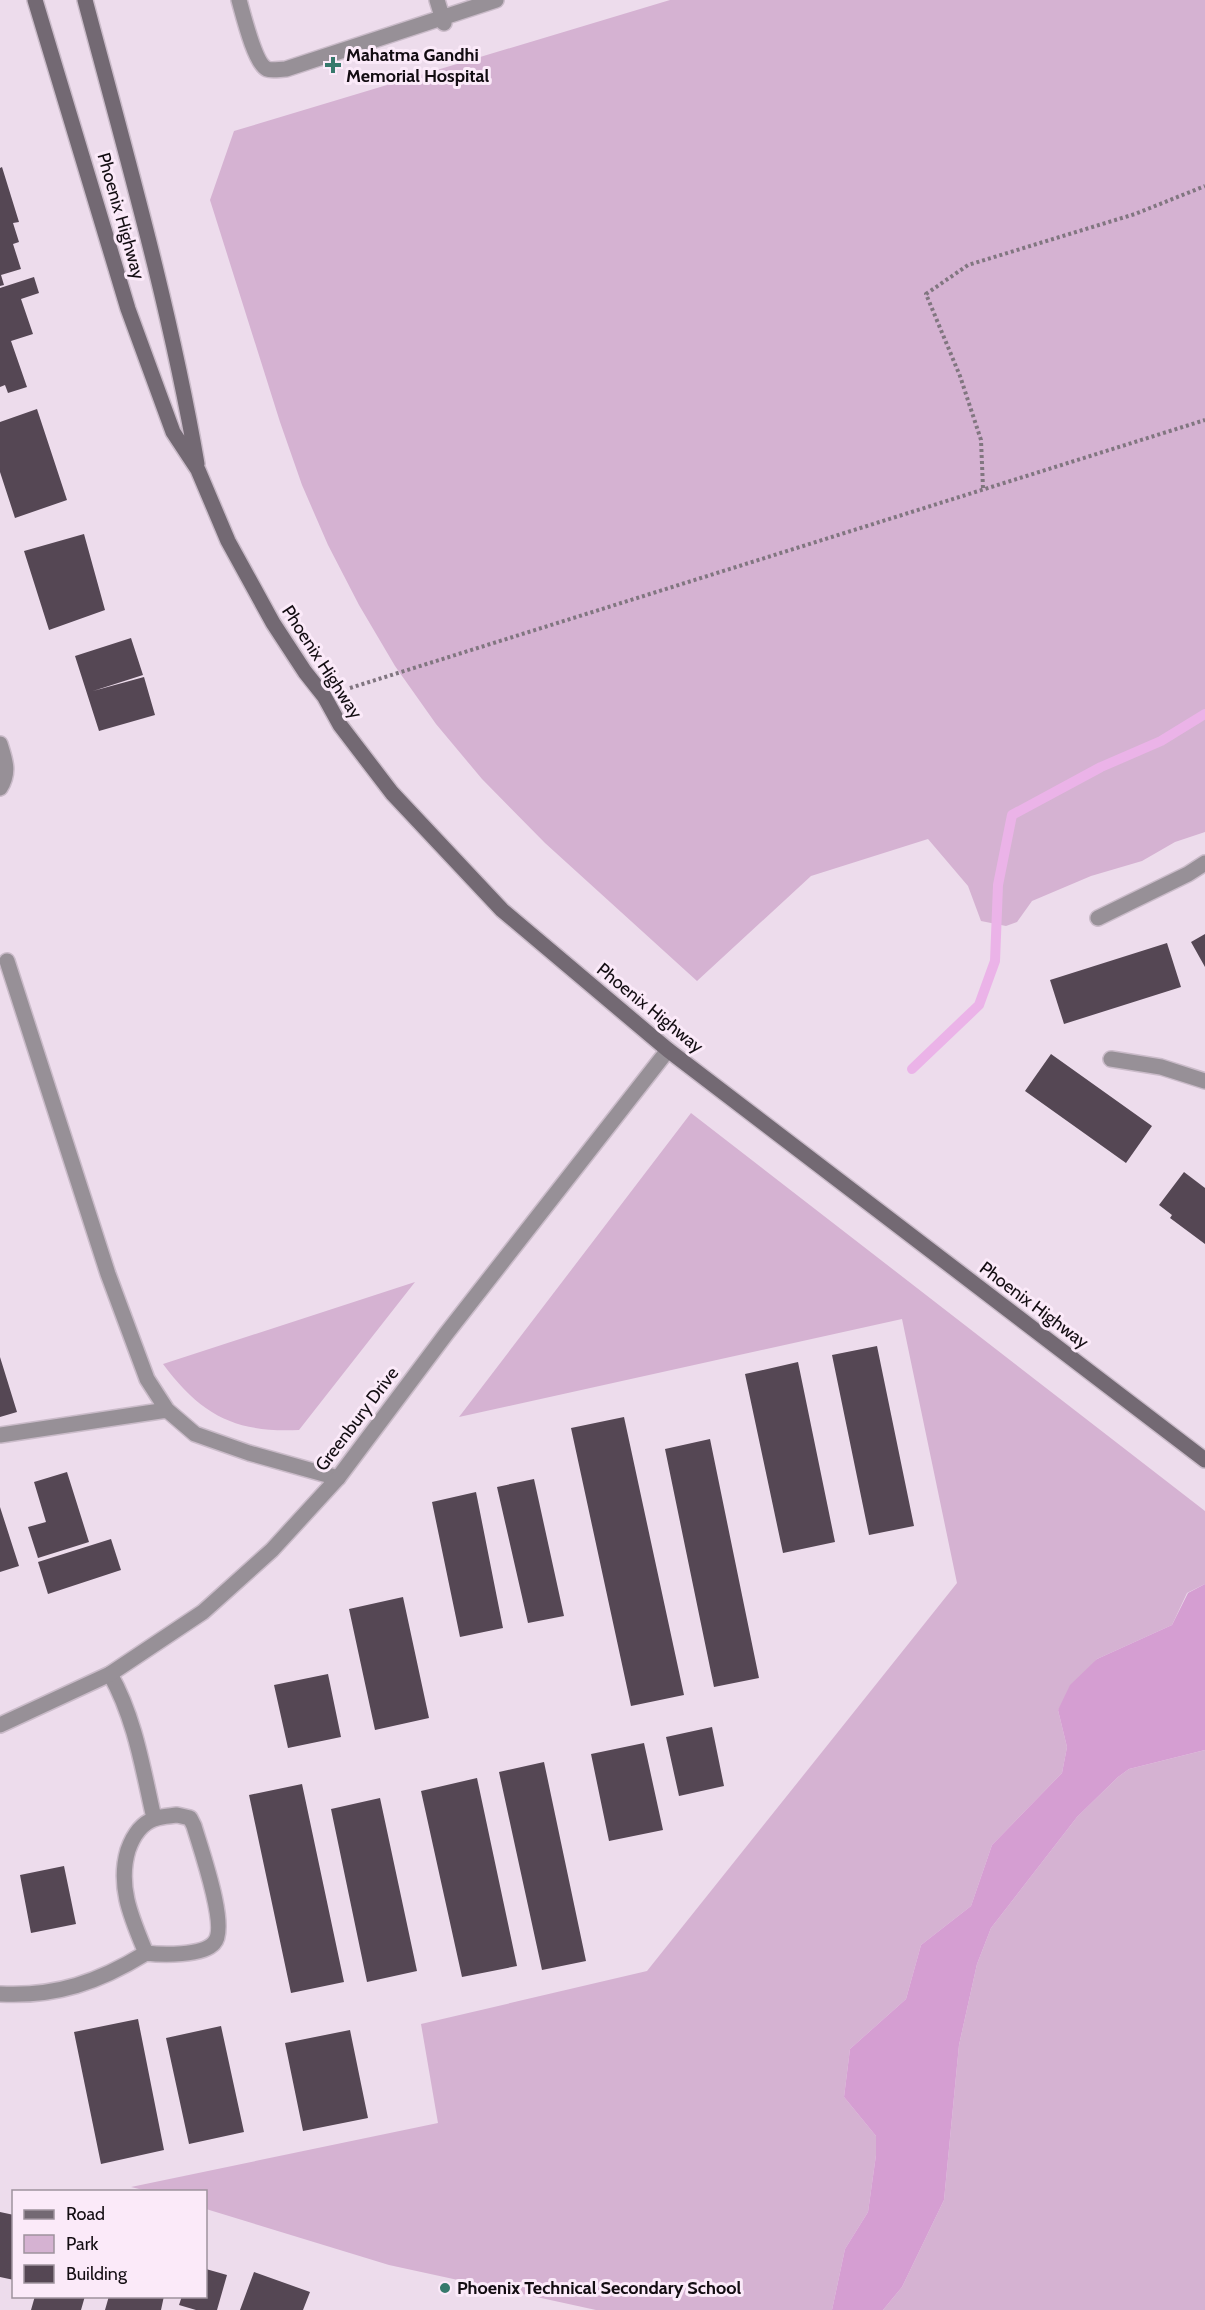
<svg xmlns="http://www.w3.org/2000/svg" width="1205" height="2310" viewBox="0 0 1205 2310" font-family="Cabin,sans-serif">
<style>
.green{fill:#d5b2d2}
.forest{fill:#d59ed2}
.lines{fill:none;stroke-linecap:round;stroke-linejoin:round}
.stream{stroke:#ebb3e8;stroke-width:10}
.building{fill:#554754}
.lane-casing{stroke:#cabbc9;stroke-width:18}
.street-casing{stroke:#cabbc9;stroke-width:18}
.secondary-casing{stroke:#cabbc9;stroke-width:18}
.path{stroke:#817680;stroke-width:4;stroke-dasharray:3 3;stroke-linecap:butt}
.lane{stroke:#979097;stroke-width:15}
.street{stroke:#979097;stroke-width:15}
.secondary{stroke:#736973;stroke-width:15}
.poi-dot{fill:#36796c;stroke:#fbeaf9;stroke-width:2}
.labels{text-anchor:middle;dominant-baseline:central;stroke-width:6;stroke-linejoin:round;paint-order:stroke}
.poi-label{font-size:18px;font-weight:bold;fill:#130d12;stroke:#fbeaf9;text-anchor:start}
.street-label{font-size:18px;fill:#130d12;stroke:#fbeaf9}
</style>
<rect width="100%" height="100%" fill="#eddcec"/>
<path class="green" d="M670 0H1205V832L1175 842 1142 861 1091 876 1032 901 1017 922 1006 926 981 921 968 886 928 839 811 876 697 981 545 843 482 779 436 724 395 666 359 605 328 545 302 485 280 422 210 200 234 131Z
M691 1113 1205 1511V1584L1187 1593 1172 1625 1097 1659 1058 1710 1067 1747 1062 1773 992 1845 971 1906 921 1945 906 1999 850 2049 844 2097 876 2136V2155L868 2212 845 2249 832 2310H596L389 2265 206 2209V2192L147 2191 131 2187 438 2123 421 2024 647 1971 957 1583 902 1319 459 1417Z
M415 1282 299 1430C235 1433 201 1415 163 1364Z
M1205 1750V2310H883L902 2287 944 2200 959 2045 977 1964 991 1928 1077 1817 1118 1777 1129 1769Z"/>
<path class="forest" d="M1205 1584V1750L1129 1769 1118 1777 1077 1817 991 1928 977 1964 959 2045 944 2200 902 2287 883 2310H832L845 2249 868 2212 876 2155V2136L844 2097 850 2049 906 1999 921 1945 971 1906 992 1845 1062 1773 1067 1747 1058 1710 1070 1685 1097 1659 1172 1625 1188 1593Z"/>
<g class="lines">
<path class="stream" d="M912 1069 979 1005 995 961 998 885 1012 815 1101 767 1161 741 1205 714"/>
</g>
<path class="building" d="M2 167 19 222 13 223 19 242 13 244 21 269 1 275 4 285 0 286V168Z
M34 277 39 293 21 299 33 334 11 341 27 387 8 393 5 385 0 387V288Z
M37 409 67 500 15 518 0 472V422Z
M84 534 105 610 49 630 24 551Z
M131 638 143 675 93 691 144 677 155 715 99 731 75 656Z
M1205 934V967L1191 942Z
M1167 943 1181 987 1064 1024 1050 980Z
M1051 1054 1152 1126 1126 1163 1025 1091Z
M1184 1172 1205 1188V1244L1170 1218 1172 1215 1159 1205Z
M877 1346 914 1526 869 1535 832 1355Z
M0 1357 17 1412 0 1417Z
M798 1362 835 1542 783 1553 745 1374Z
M624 1417 684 1695 631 1706 571 1428Z
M710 1439 759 1678 714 1687 665 1449Z
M67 1472 89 1542 38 1558 28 1527 46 1522 34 1482Z
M534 1479 564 1616 528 1623 497 1487Z
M476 1492 503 1628 460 1637 432 1502Z
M0 1507 19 1566 0 1572Z
M111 1539 121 1570 48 1594 38 1562Z
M403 1597 429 1718 375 1730 349 1609Z
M328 1674 341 1737 288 1748 274 1685Z
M712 1727 724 1786 679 1796 666 1737Z
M644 1743 663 1830 609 1841 591 1754Z
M544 1762 586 1961 542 1970 499 1772Z
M477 1778 517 1966 462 1977 421 1791Z
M302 1784 344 1982 291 1993 249 1795Z
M380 1798 417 1971 367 1982 331 1809Z
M64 1866 76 1924 31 1933 20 1875Z
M138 2019 164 2150 101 2164 74 2032Z
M221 2026 244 2132 189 2144 166 2038Z
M350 2030 368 2118 303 2131 285 2043Z
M0 2212 14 2215V2280L0 2277Z
M206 2269 227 2275 217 2310H196L179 2305 182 2296H206Z
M254 2272 310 2292 303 2310H240Z
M35 2296H85L81 2310H31Z
M109 2296H164L161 2310H105Z"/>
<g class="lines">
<g class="lane-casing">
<path id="lane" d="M239 0C243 14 255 64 267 69 272 71 280 69 286 69L496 0
M437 0 444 23
M1098 918 1188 874 1205 863
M7 961 108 1274 147 1379 167 1410 195 1434 249 1453 338 1478
M0 1435 167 1410
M110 1674C135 1718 143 1770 154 1818
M177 1815 190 1818 194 1826C200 1847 229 1928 214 1943 203 1956 162 1955 146 1953 132 1919 117 1887 128 1850 133 1836 140 1824 154 1819 161 1816 170 1816 177 1815Z
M0 1994C56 1997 99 1982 146 1953"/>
</g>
<g class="street-casing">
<path id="street" d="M0 744C5 760 10 772 0 788
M1111 1059 1161 1067 1205 1081
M0 1725 110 1674 203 1612 272 1550 338 1478 446 1334 668 1050"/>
</g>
<g class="secondary-casing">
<path id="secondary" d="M35 0 128 309 173 432 198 470 228 541 273 623 305 672 324 696 340 725 392 793 502 910 668 1050 1205 1460
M85 0C126 154 170 307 197 464"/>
</g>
<path class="path" d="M983 488 981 440 960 376 926 294 968 265 1135 214 1205 186
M350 688 1205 420"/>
<use href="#lane" class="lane"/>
<use href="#street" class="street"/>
<use href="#secondary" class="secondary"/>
</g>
<g class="poi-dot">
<path d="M330 56h6v6h6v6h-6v6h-6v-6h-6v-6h6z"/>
<circle cx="445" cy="2288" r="6"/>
</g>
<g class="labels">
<g class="poi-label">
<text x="346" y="55">Mahatma Gandhi<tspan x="346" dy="21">Memorial Hospital</tspan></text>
<text x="457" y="2288">Phoenix Technical Secondary School</text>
</g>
<g class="street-label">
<text transform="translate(121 216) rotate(74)">Phoenix Highway</text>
<text transform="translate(322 662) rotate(57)">Phoenix Highway</text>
<text transform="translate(650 1008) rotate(39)">Phoenix Highway</text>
<text transform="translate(1034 1305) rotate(37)">Phoenix Highway</text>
<text transform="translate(357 1419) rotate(-53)">Greenbury Drive</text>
</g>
</g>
<rect x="12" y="2190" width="195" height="108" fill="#fbeaf9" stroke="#9e929d" stroke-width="1.5"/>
<rect x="24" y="2210" width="30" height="9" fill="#736973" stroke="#9e929d" stroke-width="1.5"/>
<text x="66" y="2220" font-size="18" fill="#130d12">Road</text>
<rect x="24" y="2235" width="30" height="18" fill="#d5b2d2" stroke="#9e929d" stroke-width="1.5"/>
<text x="66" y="2250" font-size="18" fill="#130d12">Park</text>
<rect x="24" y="2265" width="30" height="18" fill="#554754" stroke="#9e929d" stroke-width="1.5"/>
<text x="66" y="2280" font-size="18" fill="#130d12">Building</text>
</svg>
